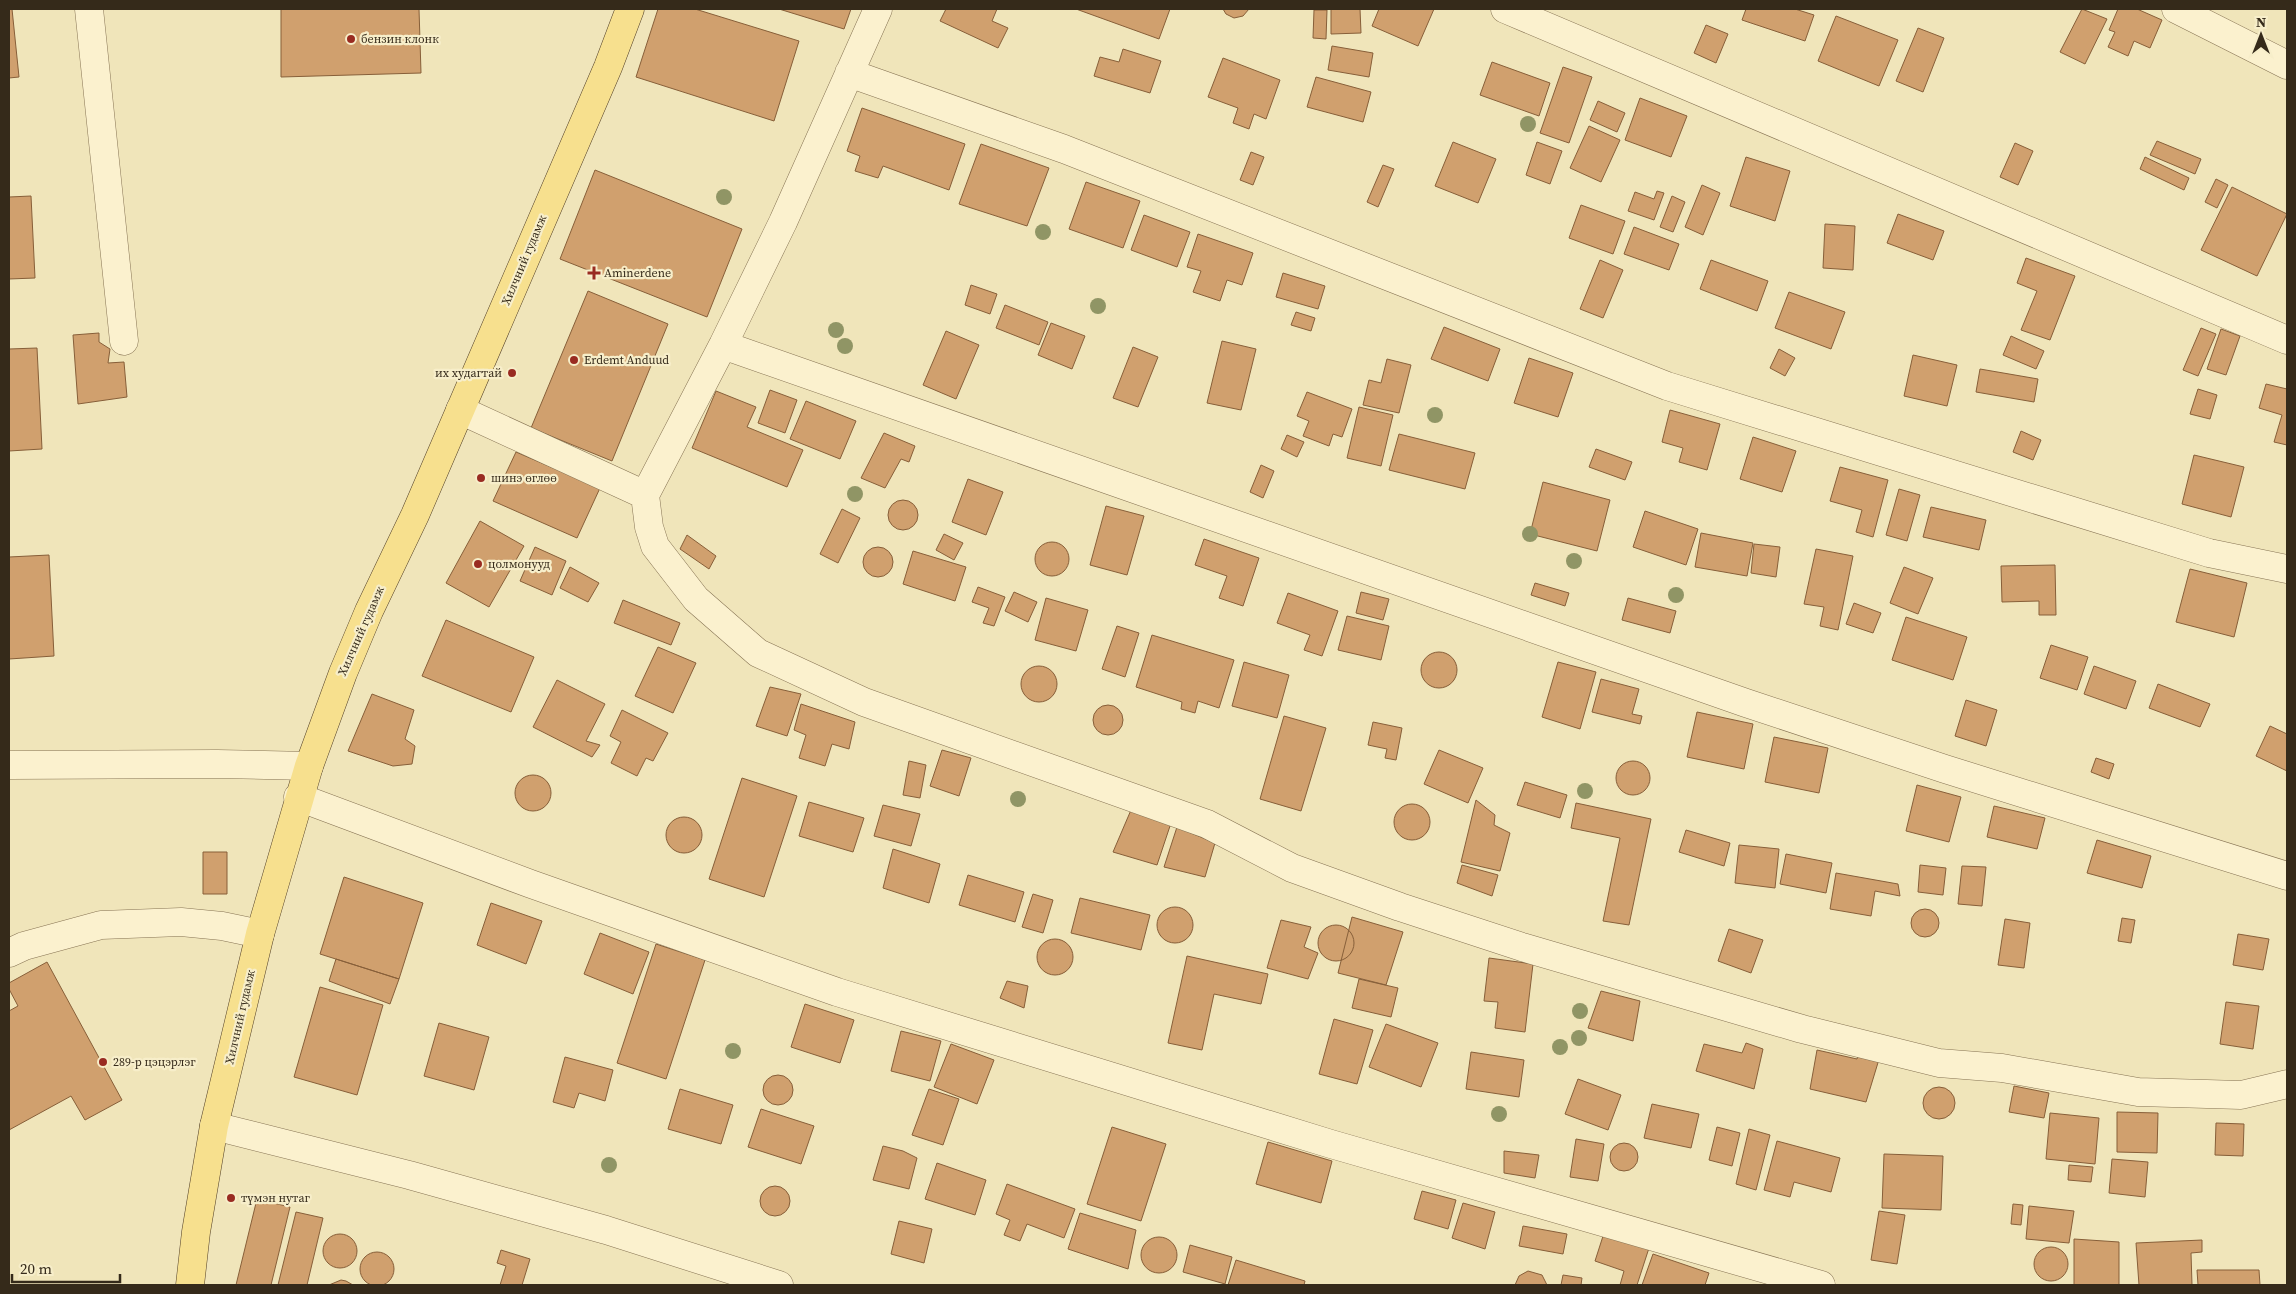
<svg xmlns="http://www.w3.org/2000/svg" width="2296" height="1294" viewBox="0 0 2296 1294" font-family="'Source Serif 4',serif">
<style>
.building{fill:#d0a06e;stroke:#875f39}
.lines{fill:none;stroke-linecap:round;stroke-linejoin:round}
.minor-casing{stroke:#877454;stroke-width:29}
.major-casing{stroke:#544129;stroke-width:29}
.minor{stroke:#fbf1ce;stroke-width:28}
.major{stroke:#f7e08e;stroke-width:28}
.tree{fill:#909565}
.poi-dot{fill:#992b21;stroke:#f7eeca;stroke-width:2}
.labels{text-anchor:middle;dominant-baseline:central;stroke-width:4.5;stroke-linejoin:round;paint-order:stroke}
.poi-label{font-size:12px;fill:#352a1a;stroke:#f7eeca;text-anchor:start}
.street-label{font-size:12px;fill:#352a1a;stroke:#f7eeca}
</style>
<rect width="100%" height="100%" fill="#f0e5ba"/>
<path class="building" d="M9 9H12L19 77 9 78Z
M281 9H419L421 73 281 77Z
M658 9H695L799 41 774 121 636 77Z
M779 9H851L844 29Z
M946 9H997L992 21 1008 28 998 48 940 21Z
M1076 9H1170L1159 39Z
M1223 9H1249L1243 16 1234 18 1226 14Z
M1331 9H1360L1361 33 1331 34Z
M1379 9H1434L1418 46 1372 26Z
M1746 9H1795L1814 15 1805 41 1742 20Z
M2082 9 2107 19 2085 64 2060 52Z
M2118 9H2137L2162 20 2150 48 2134 41 2128 56 2108 47 2115 32 2109 30Z
M1314 10H1327L1326 39 1313 38Z
M1836 16 1898 40 1879 86 1818 61Z
M1706 25 1728 34 1716 63 1694 53Z
M1918 28 1944 38 1923 92 1896 81Z
M1332 46 1373 53 1369 77 1328 70Z
M1123 49 1161 61 1150 93 1094 76 1100 57 1119 62Z
M1223 58 1280 80 1266 119 1254 114 1249 129 1233 123 1238 108 1208 97Z
M1492 62 1550 83 1539 116 1480 95Z
M1563 67 1592 77 1569 143 1540 133Z
M1316 77 1371 92 1363 122 1307 107Z
M1640 98 1687 116 1671 157 1625 140Z
M1598 101 1625 113 1617 132 1590 120Z
M862 108 965 144 949 190 883 166 878 178 855 171 860 156 847 151Z
M1589 126 1620 140 1601 182 1570 168Z
M2157 141 2201 159 2195 174 2150 155Z
M1453 142 1496 159 1478 203 1435 186Z
M1537 142 1562 151 1550 184 1526 175Z
M2015 143 2033 151 2018 185 2000 177Z
M981 144 1049 168 1027 226 959 204Z
M1251 152 1264 157 1253 185 1240 180Z
M1746 157 1790 171 1775 221 1730 206Z
M2145 157 2189 178 2184 190 2140 169Z
M1383 165 1394 169 1378 207 1367 202Z
M595 170 742 229 707 317 560 259Z
M2216 179 2228 185 2217 208 2205 202Z
M1086 182 1140 201 1123 248 1069 229Z
M1702 185 1720 193 1703 235 1685 227Z
M2232 187 2287 214 2257 276 2201 250Z
M1657 191 1664 193 1654 220 1628 211 1635 192 1654 199Z
M31 196 35 278 9 279V197Z
M1672 196 1685 202 1673 232 1660 227Z
M1581 205 1625 221 1613 254 1569 238Z
M1898 214 1944 231 1933 260 1887 243Z
M1144 215 1190 232 1177 267 1131 250Z
M1825 224 1855 226 1853 270 1823 268Z
M1634 227 1679 244 1669 270 1624 254Z
M1198 234 1253 253 1242 285 1227 280 1220 301 1193 292 1201 271 1187 267Z
M2026 258 2075 276 2050 340 2021 330 2037 291 2017 283Z
M1600 260 1623 270 1603 318 1580 309Z
M1711 260 1768 281 1757 311 1700 289Z
M1283 273 1325 286 1318 309 1276 297Z
M971 285 997 294 990 314 965 305Z
M588 291 668 324 612 461 531 428Z
M1789 292 1845 312 1831 349 1775 328Z
M1005 305 1048 322 1039 345 996 328Z
M1296 312 1315 318 1311 331 1291 325Z
M1051 323 1085 336 1072 369 1038 355Z
M1444 327 1500 349 1488 381 1431 359Z
M2201 328 2216 334 2198 376 2183 370Z
M2221 329 2240 336 2226 375 2207 369Z
M946 331 979 345 956 399 923 385Z
M99 333V342L110 349 108 363 124 362 127 397 78 404 73 335Z
M2011 336 2044 351 2036 369 2003 355Z
M1222 341 1256 349 1241 410 1207 403Z
M1133 347 1158 357 1138 407 1113 398Z
M37 348 42 449 9 451V349Z
M1779 349 1795 358 1785 376 1770 368Z
M1913 355 1957 365 1947 406 1904 396Z
M1529 358 1573 373 1558 417 1514 403Z
M1387 359 1411 365 1399 413 1363 405 1369 380 1381 383Z
M1980 369 2038 379 2034 402 1976 392Z
M2266 384 2287 389V445L2274 442 2282 415 2259 408Z
M2198 389 2217 395 2210 419 2190 414Z
M770 390 797 400 785 433 758 423Z
M716 391 756 407 747 427 803 450 787 487 692 448Z
M1307 392 1352 409 1342 437 1333 434 1329 446 1303 436 1309 421 1297 416Z
M806 401 856 421 840 459 790 439Z
M1359 407 1393 415 1381 466 1347 458Z
M1670 410 1720 424 1707 470 1679 462 1683 448 1662 442Z
M2021 431 2041 440 2033 460 2013 452Z
M884 433 915 446 909 462 901 459 885 488 861 478Z
M1399 434 1475 453 1465 489 1389 470Z
M1287 435 1304 442 1297 457 1281 449Z
M1753 437 1796 451 1782 492 1740 479Z
M1596 449 1632 462 1625 480 1589 467Z
M516 452 600 488 577 538 493 501Z
M2194 455 2244 467 2231 517 2182 504Z
M1261 465 1274 471 1263 498 1250 492Z
M1840 467 1888 480 1873 537 1856 532 1862 510 1830 501Z
M968 479 1003 492 986 535 952 522Z
M1543 482 1610 500 1597 551 1530 534Z
M1899 489 1920 495 1907 541 1886 535Z
M888 515a15 15 0 1 1 30 0a15 15 0 1 1-30 0Z
M1106 506 1144 516 1127 575 1090 565Z
M1931 507 1986 520 1979 550 1923 537Z
M842 509 860 518 838 563 820 554Z
M1645 511 1698 529 1686 565 1633 547Z
M480 521 524 546 489 607 446 583Z
M1701 533 1753 543 1747 576 1695 567Z
M944 534 963 543 954 560 936 550Z
M687 535 716 556 709 569 680 549Z
M1204 539 1259 558 1243 606 1219 598 1227 576 1195 565Z
M1035 559a17 17 0 1 1 34 0a17 17 0 1 1-34 0Z
M1754 544 1780 547 1776 577 1751 573Z
M535 547 566 561 552 595 520 581Z
M863 562a15 15 0 1 1 30 0a15 15 0 1 1-30 0Z
M1816 549 1853 556 1838 630 1820 626 1824 607 1804 604Z
M913 551 966 567 955 601 903 584Z
M49 555 54 656 9 659V557Z
M2055 565 2056 615H2039V601L2002 602 2001 566Z
M570 567 599 583 588 602 560 588Z
M1904 567 1933 578 1918 614 1890 603Z
M2190 569 2247 583 2234 637 2176 622Z
M1535 583 1569 593 1565 606 1531 595Z
M978 587 1005 597 994 626 983 623 989 608 972 602Z
M1014 592 1037 602 1028 622 1005 611Z
M1361 592 1389 599 1383 620 1356 613Z
M1288 593 1338 611 1322 656 1304 650 1310 635 1277 623Z
M1046 598 1088 610 1076 651 1035 640Z
M1628 598 1676 611 1670 633 1622 620Z
M623 600 680 623 671 645 614 623Z
M1854 603 1881 613 1873 633 1846 624Z
M1347 616 1389 626 1381 660 1338 650Z
M1906 617 1967 637 1953 680 1892 660Z
M446 620 534 657 511 712 422 676Z
M1117 626 1139 633 1125 677 1102 669Z
M1152 635 1234 660 1219 708 1198 701 1195 713 1181 709 1182 702 1136 687Z
M2051 645 2088 657 2077 690 2040 678Z
M658 647 696 663 673 713 635 696Z
M1421 670a18 18 0 1 1 36 0a18 18 0 1 1-36 0Z
M1244 662 1289 675 1277 718 1232 706Z
M1558 662 1596 672 1580 729 1542 717Z
M2094 666 2136 681 2126 709 2084 694Z
M1021 684a18 18 0 1 1 36 0a18 18 0 1 1-36 0Z
M1601 679 1639 689 1632 714 1642 716 1640 724 1592 712Z
M557 680 605 704 586 741 600 745 592 757 533 727Z
M2158 684 2210 704 2200 727 2149 708Z
M770 687 801 694 787 736 756 726Z
M372 694 414 710 405 739 415 746 412 764 393 766 348 751Z
M1966 700 1997 710 1986 746 1955 736Z
M801 704 855 722 849 749 832 744 825 766 799 758 806 735 794 730Z
M1093 720a15 15 0 1 1 30 0a15 15 0 1 1-30 0Z
M622 710 668 733 653 761 646 758 637 776 611 763 621 742 610 736Z
M1697 712 1753 724 1744 769 1687 757Z
M1284 716 1326 728 1301 811 1260 799Z
M1373 722 1402 728 1396 760 1385 758 1387 749 1368 745Z
M2270 726 2287 734V771L2256 756Z
M1774 737 1828 748 1819 793 1765 782Z
M942 750 971 758 959 796 930 786Z
M1439 750 1483 768 1468 803 1424 784Z
M2096 758 2114 764 2109 779 2091 772Z
M909 761 926 765 920 798 903 795Z
M1616 778a17 17 0 1 1 34 0a17 17 0 1 1-34 0Z
M515 793a18 18 0 1 1 36 0a18 18 0 1 1-36 0Z
M742 778 797 796 764 897 709 879Z
M1525 782 1567 795 1560 818 1517 805Z
M1917 785 1961 797 1949 842 1906 831Z
M1476 800 1495 815 1494 825 1510 833 1500 871 1461 862Z
M809 802 864 818 853 852 799 836Z
M1576 803 1651 819 1629 925 1603 921 1620 838 1571 828Z
M1394 822a18 18 0 1 1 36 0a18 18 0 1 1-36 0Z
M883 805 920 814 911 846 874 836Z
M1994 806 2045 818 2037 849 1987 837Z
M1131 810 1171 823 1157 865 1113 852Z
M666 835a18 18 0 1 1 36 0a18 18 0 1 1-36 0Z
M1177 827 1215 843 1205 877 1164 867Z
M1686 830 1730 843 1724 866 1679 852Z
M2097 840 2151 856 2142 888 2087 873Z
M1739 845 1779 849 1775 888 1735 883Z
M893 849 940 864 929 903 883 888Z
M203 852H227V894H203Z
M1786 854 1832 863 1826 893 1780 884Z
M1462 865 1498 875 1492 896 1457 883Z
M1920 865 1946 868 1943 895 1918 892Z
M1962 866 1986 867 1982 906 1958 904Z
M1836 873 1898 884 1900 896 1875 891 1871 916 1830 909Z
M968 875 1024 892 1015 922 959 905Z
M344 877 423 903 399 979 320 954Z
M1033 894 1053 900 1043 933 1022 927Z
M1080 898 1150 915 1141 950 1071 933Z
M491 903 542 921 526 964 477 945Z
M1157 925a18 18 0 1 1 36 0a18 18 0 1 1-36 0Z
M1911 923a14 14 0 1 1 28 0a14 14 0 1 1-28 0Z
M1352 917 1403 932 1386 985 1338 973Z
M2122 918 2135 920 2131 943 2118 941Z
M2005 919 2030 923 2024 968 1998 965Z
M1281 920 1311 927 1304 947 1318 953 1308 979 1267 968Z
M1318 943a18 18 0 1 1 36 0a18 18 0 1 1-36 0Z
M1729 929 1763 940 1751 973 1718 961Z
M600 933 649 952 633 994 584 974Z
M2238 934 2269 939 2263 970 2233 965Z
M1037 957a18 18 0 1 1 36 0a18 18 0 1 1-36 0Z
M656 944 705 960 666 1079 617 1063Z
M1187 956 1268 974 1261 1004 1214 994 1202 1050 1168 1043Z
M1489 958 1533 964 1525 1032 1495 1028 1498 1002 1484 1001Z
M336 959 399 979 390 1004 329 981Z
M47 962 122 1100 85 1120 71 1096 9 1130V1011L18 1006 9 989V983Z
M1359 979 1398 988 1391 1017 1352 1008Z
M1007 981 1028 986 1024 1008 1000 998Z
M320 987 383 1005 357 1095 294 1077Z
M1601 991 1640 1001 1633 1041 1588 1028Z
M2226 1002 2259 1006 2253 1049 2220 1044Z
M805 1004 854 1020 840 1063 791 1047Z
M1334 1019 1373 1030 1357 1084 1319 1074Z
M439 1023 489 1037 474 1090 424 1076Z
M1386 1024 1438 1043 1421 1087 1369 1067Z
M901 1031 941 1041 930 1081 891 1071Z
M1746 1043 1763 1049 1754 1089 1696 1071 1704 1044 1742 1053Z
M951 1044 994 1060 977 1104 934 1087Z
M1860 1049 1880 1056 1866 1102 1810 1089 1817 1050 1857 1059Z
M1471 1052 1524 1060 1519 1097 1466 1089Z
M565 1057 613 1070 605 1101 579 1093 574 1108 553 1102Z
M763 1090a15 15 0 1 1 30 0a15 15 0 1 1-30 0Z
M1578 1079 1621 1095 1608 1130 1565 1114Z
M2014 1086 2049 1093 2044 1118 2009 1112Z
M1923 1103a16 16 0 1 1 32 0a16 16 0 1 1-32 0Z
M680 1089 733 1105 721 1144 668 1129Z
M929 1089 959 1099 943 1145 912 1135Z
M1652 1104 1699 1114 1691 1148 1644 1138Z
M761 1109 814 1126 801 1164 748 1147Z
M2117 1112 2158 1113 2157 1153 2117 1152Z
M2050 1113 2099 1118 2095 1164 2046 1159Z
M2216 1123 2244 1124 2243 1156 2215 1155Z
M1112 1127 1166 1144 1141 1221 1087 1204Z
M1717 1127 1740 1133 1732 1166 1709 1160Z
M1749 1129 1770 1135 1756 1190 1736 1184Z
M1576 1139 1604 1144 1598 1181 1570 1177Z
M1777 1141 1840 1158 1831 1192 1794 1182 1790 1197 1764 1190Z
M1268 1142 1332 1161 1321 1203 1256 1184Z
M1610 1157a14 14 0 1 1 28 0a14 14 0 1 1-28 0Z
M883 1146 903 1151 917 1158 909 1189 873 1180Z
M1504 1151 1539 1155 1535 1178 1504 1173Z
M1884 1154 1943 1156 1941 1210 1882 1208Z
M2112 1159 2148 1162 2145 1197 2109 1193Z
M937 1163 986 1180 975 1215 925 1199Z
M2069 1165 2093 1167 2091 1182 2068 1180Z
M1007 1184 1075 1209 1064 1238 1027 1224 1020 1241 1004 1235 1010 1220 996 1214Z
M760 1201a15 15 0 1 1 30 0a15 15 0 1 1-30 0Z
M1422 1191 1456 1200 1448 1229 1414 1219Z
M257 1199 290 1207 271 1285H236Z
M1463 1203 1495 1212 1485 1249 1452 1238Z
M2013 1204 2023 1205 2021 1225 2011 1224Z
M2029 1206 2074 1211 2069 1243 2026 1239Z
M1879 1211 1905 1215 1897 1264 1871 1260Z
M296 1212 323 1218 307 1285H278Z
M1080 1213 1136 1230 1128 1269 1068 1249Z
M899 1221 932 1229 924 1263 891 1254Z
M1523 1226 1567 1234 1563 1254 1519 1246Z
M1604 1233 1649 1248 1637 1285H1620L1624 1271 1595 1261Z
M323 1251a17 17 0 1 1 34 0a17 17 0 1 1-34 0Z
M1141 1255a18 18 0 1 1 36 0a18 18 0 1 1-36 0Z
M2074 1239 2119 1242V1285H2074Z
M2202 1240V1252L2191 1253 2192 1285H2139L2136 1243Z
M1190 1245 1232 1257 1225 1284 1183 1272Z
M2034 1264a17 17 0 1 1 34 0a17 17 0 1 1-34 0Z
M501 1250 530 1259 522 1285H500L506 1266 497 1263Z
M360 1269a17 17 0 1 1 34 0a17 17 0 1 1-34 0Z
M1653 1254 1709 1273 1705 1285H1642Z
M1236 1260 1305 1281 1304 1285H1228Z
M2197 1270H2259L2260 1285H2198Z
M1528 1271 1542 1275 1547 1285H1515L1519 1276Z
M1563 1275 1582 1278 1581 1285H1561Z
M341 1280 346 1281 353 1285H329Z"/>
<g class="lines">
<g class="minor-casing">
<path id="minor" d="M89 9 124 341
M878 9 783 222 723 345 645 495 649 527 655 546 696 599 758 653 864 702 1207 824 1292 868 1400 907 1522 947 1802 1029 1939 1063 2002 1068 2138 1092 2241 1095 2287 1084
M1505 9 2287 340
M2176 9 2287 65
M849 73 1064 149 1667 386 2209 553 2287 569
M723 345 1746 703 1945 769 2287 876
M460 410 645 495
M9 765 217 764 309 766
M298 797 531 884 837 992 1331 1144 1821 1285
M9 953 24 946 101 925 181 922 222 926 260 934
M214 1126 409 1175 606 1230 779 1285"/>
</g>
<g class="major-casing">
<path id="major" d="M190 1285 196 1232 214 1126 260 934 309 766 343 673 369 611 415 515 608 67 630 9"/>
</g>
<use href="#minor" class="minor"/>
<use href="#major" class="major"/>
</g>
<g class="tree">
<circle cx="1528" cy="124" r="8"/>
<circle cx="724" cy="197" r="8"/>
<circle cx="1043" cy="232" r="8"/>
<circle cx="1098" cy="306" r="8"/>
<circle cx="836" cy="330" r="8"/>
<circle cx="845" cy="346" r="8"/>
<circle cx="1435" cy="415" r="8"/>
<circle cx="855" cy="494" r="8"/>
<circle cx="1530" cy="534" r="8"/>
<circle cx="1574" cy="561" r="8"/>
<circle cx="1676" cy="595" r="8"/>
<circle cx="1585" cy="791" r="8"/>
<circle cx="1018" cy="799" r="8"/>
<circle cx="1580" cy="1011" r="8"/>
<circle cx="1579" cy="1038" r="8"/>
<circle cx="1560" cy="1047" r="8"/>
<circle cx="733" cy="1051" r="8"/>
<circle cx="1499" cy="1114" r="8"/>
<circle cx="609" cy="1165" r="8"/>
</g>
<g class="poi-dot">
<circle cx="351" cy="39" r="5"/>
<path d="M591.5 265.5h5v5h5v5h-5v5h-5v-5h-5v-5h5z"/>
<circle cx="574" cy="360" r="5"/>
<circle cx="512" cy="373" r="5"/>
<circle cx="481" cy="478" r="5"/>
<circle cx="478" cy="564" r="5"/>
<circle cx="103" cy="1062" r="5"/>
<circle cx="231" cy="1198" r="5"/>
</g>
<g class="labels">
<g class="poi-label">
<text x="361" y="39">бензин клонк</text>
<text x="604" y="273">Aminerdene</text>
<text x="584" y="360">Erdemt Anduud</text>
<text x="502" y="373" text-anchor="end">их худагтай</text>
<text x="491" y="478">шинэ өглөө</text>
<text x="488" y="564">цолмонууд</text>
<text x="113" y="1062">289-р цэцэрлэг</text>
<text x="241" y="1198">түмэн нутаг</text>
</g>
<g class="street-label">
<text transform="translate(524 260) rotate(-67)">Хилчний гудамж</text>
<text transform="translate(361 631) rotate(-66)">Хилчний гудамж</text>
<text transform="translate(240 1017) rotate(-77)">Хилчний гудамж</text>
</g>
</g>
<rect width="2296" height="1294" fill="none" stroke="#352a1a" stroke-width="20"/>
<g transform="translate(2261 35)" stroke="#f7eeca" stroke-width="4" paint-order="stroke">
<path d="M0-4L9 19L0 12L-9 19Z" fill="#352a1a"/>
<text y="-8" font-size="14" font-weight="bold" text-anchor="middle" fill="#352a1a">N</text>
</g>
<path d="M12 1274v8h108v-8" fill="none" stroke="#352a1a" stroke-width="2.5"/>
<text x="20" y="1274" font-size="15" fill="#352a1a" stroke="#f7eeca" stroke-width="4" paint-order="stroke">20 m</text>
</svg>
